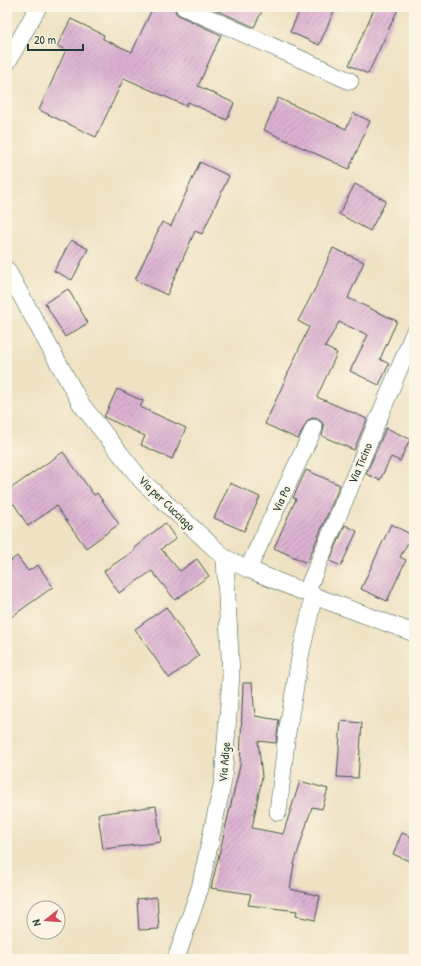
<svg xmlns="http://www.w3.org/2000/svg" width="421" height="966" viewBox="0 0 421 966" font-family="'Patrick Hand',sans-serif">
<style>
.building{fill:url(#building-hatch)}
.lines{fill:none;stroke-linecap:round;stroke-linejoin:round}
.street-casing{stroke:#3e5649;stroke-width:18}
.street{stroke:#fff;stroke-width:17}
.labels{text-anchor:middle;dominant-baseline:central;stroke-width:4;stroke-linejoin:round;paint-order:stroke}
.street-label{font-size:12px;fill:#1f3d34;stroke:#fcf5e5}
</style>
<defs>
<pattern id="building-hatch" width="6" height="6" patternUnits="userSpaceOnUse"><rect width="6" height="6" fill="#dcb1d1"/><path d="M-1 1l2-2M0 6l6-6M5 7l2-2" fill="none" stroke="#b291aa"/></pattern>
</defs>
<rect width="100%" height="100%" fill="#fcf5e5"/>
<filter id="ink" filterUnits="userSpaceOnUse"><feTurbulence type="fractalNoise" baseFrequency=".025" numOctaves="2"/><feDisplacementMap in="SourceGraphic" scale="8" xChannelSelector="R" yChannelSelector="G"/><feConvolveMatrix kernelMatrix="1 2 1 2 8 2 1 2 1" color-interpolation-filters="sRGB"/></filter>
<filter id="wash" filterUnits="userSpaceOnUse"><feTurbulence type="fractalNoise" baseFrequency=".012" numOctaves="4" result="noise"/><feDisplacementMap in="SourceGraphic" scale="16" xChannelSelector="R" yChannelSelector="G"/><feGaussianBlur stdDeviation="0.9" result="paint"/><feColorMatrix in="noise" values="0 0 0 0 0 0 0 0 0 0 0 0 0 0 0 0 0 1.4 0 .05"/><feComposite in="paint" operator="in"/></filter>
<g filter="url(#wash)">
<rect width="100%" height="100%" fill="#eee2c2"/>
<g id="blocks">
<path class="building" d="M153 7H174L176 13 180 16 221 35 198 86 234 103 227 120 188 102 186 106 124 78 96 137 39 110 66 50 57 46 71 19 104 35 103 39 132 52Z
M209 7H264L254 27Z
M301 7H336L319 45 290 32Z
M375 7H399L368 74 349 65Z
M278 98 346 129 353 113 370 121 349 169 264 130Z
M200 162 229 176 202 234 195 231 167 295 135 280 162 222 171 226Z
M355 184 386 201 370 231 339 214Z
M71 240 88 249 72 280 54 271Z
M333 248 364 262 348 298 397 321 380 359 389 364 379 385 350 371 368 335 339 322 325 347 337 353 317 397 367 419 354 450 322 436 324 427 322 422 318 419 313 418 308 420 298 439 265 424 309 327 298 321 317 285Z
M68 289 88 323 65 337 45 303Z
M117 389 143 401 140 407 186 428 172 459 141 445 145 436 104 417Z
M386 428 410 439 400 461 391 457 380 480 366 474Z
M63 452 94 495 97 493 119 524 86 548 56 506 28 526 14 504 7 509V491Z
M306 470 340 485 307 563 274 548 296 499 293 498Z
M230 483 260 497 244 531 214 518Z
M165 523 176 539 161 549 180 571 197 559 209 576 175 600 152 571 119 593 104 571 135 550 134 548Z
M391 524 412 535 400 557 406 560 387 601 361 589Z
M345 525 357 531 341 566 330 561Z
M17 556 28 571 38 565 53 587 7 620V564Z
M166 607 199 656 169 678 135 629Z
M243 683H252L255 716 279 720 276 743 258 741 262 777 252 828 283 834 300 781 328 789 322 809 312 807 294 864 290 889 320 896 315 920 296 916 297 911 248 905 251 894 211 888 240 766Z
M341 721 362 723 358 778 337 777Z
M156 806 161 842 103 849 98 814Z
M402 833 414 838V863L393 854Z
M157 897 159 929 139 930 137 899Z"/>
</g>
</g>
<g filter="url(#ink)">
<use href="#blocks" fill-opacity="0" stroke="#3e5649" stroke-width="1"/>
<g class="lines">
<g class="street-casing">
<path id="street" d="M184 7 350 81
M7 63 38 7
M7 270 81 404 142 481 225 558 248 569 306 593 414 633
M248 569 314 428
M306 593 414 333
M278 812 287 733 301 652 311 609 313 595
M176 959 200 888 223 781 231 676 225 558"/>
</g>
<use href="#street" class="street"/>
</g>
</g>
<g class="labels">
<g class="street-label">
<text transform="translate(360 463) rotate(-67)">Via Ticino</text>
<text transform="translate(281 499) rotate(-65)">Via Po</text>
<text transform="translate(167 503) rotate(44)">Via per Cucciago</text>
<text transform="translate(224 762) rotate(-85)">Via Adige</text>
</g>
</g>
<rect width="421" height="966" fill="none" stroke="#fcf5e5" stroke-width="24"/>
<g transform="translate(46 920) rotate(253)"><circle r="19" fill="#fcf5e5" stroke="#a4ab9e"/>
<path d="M0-3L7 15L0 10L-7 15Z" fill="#d1495b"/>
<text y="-6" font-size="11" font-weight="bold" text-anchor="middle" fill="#1f3d34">N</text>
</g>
<path d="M28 44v6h55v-6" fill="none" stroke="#1f3d34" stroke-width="2"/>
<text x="34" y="44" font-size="12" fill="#1f3d34" stroke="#fcf5e5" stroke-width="3" paint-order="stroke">20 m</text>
</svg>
